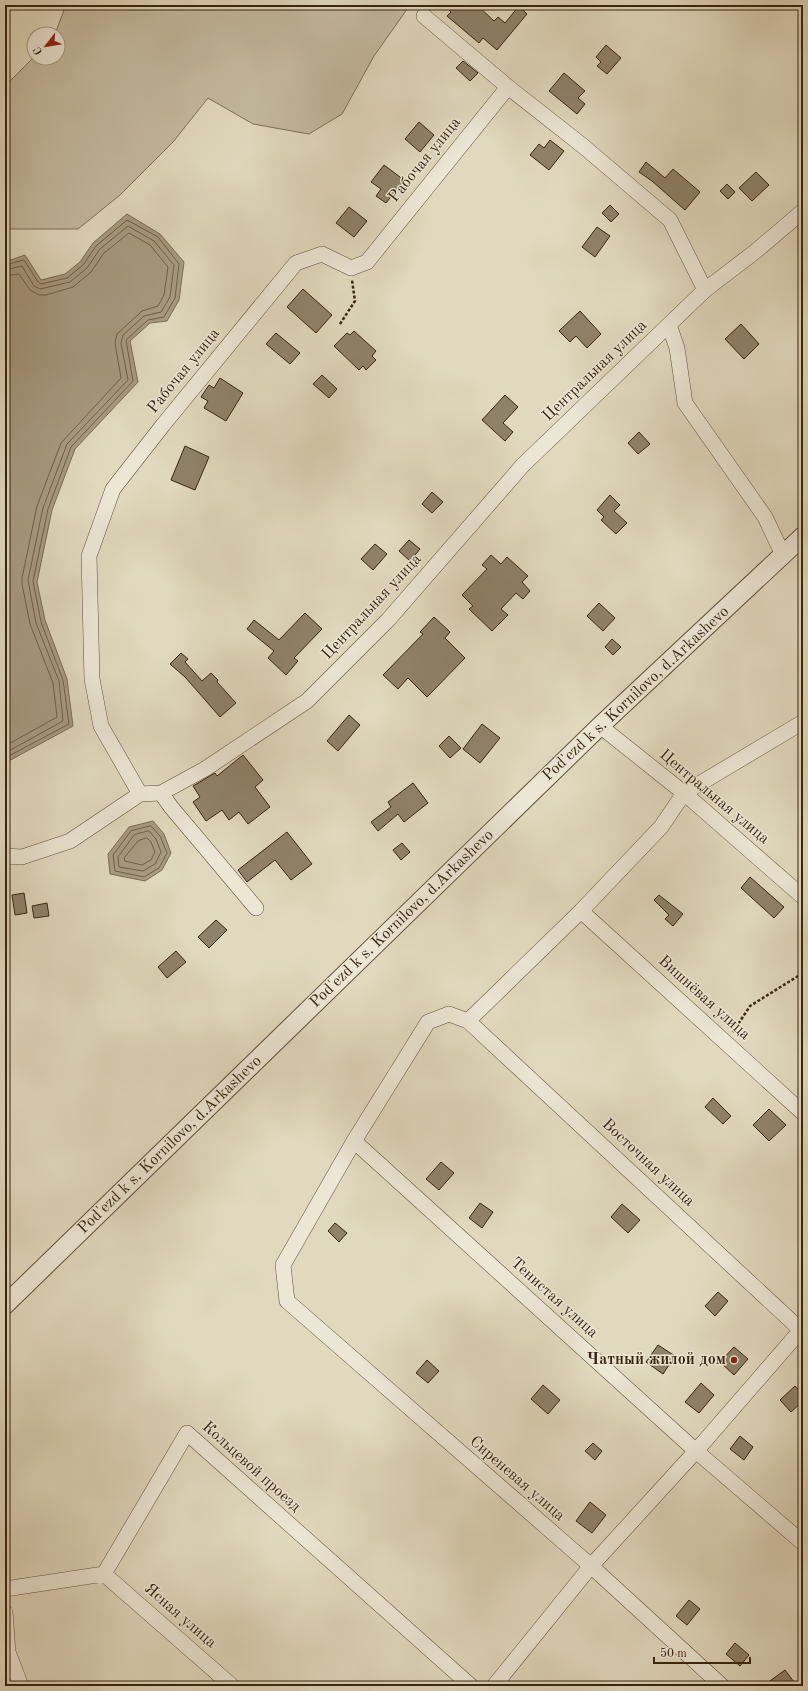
<svg xmlns="http://www.w3.org/2000/svg" width="808" height="1691" viewBox="0 0 808 1691" font-family="'Old Standard TT',serif">
<style>
.green{fill:#c4baa0;stroke:#7e6f58}
.water{fill:#a79b82;stroke:#7a6b54}
.lines{fill:none;stroke-linecap:round;stroke-linejoin:round}
.shore{stroke:#6f6048;stroke-width:1}
.building{fill:#8f826a;stroke:#37240f}
.minor-casing{stroke:#62513b;stroke-width:16}
.tertiary-casing{stroke:#62513b;stroke-width:20}
.path{stroke:#37240f;stroke-width:2.5;stroke-dasharray:3 2;stroke-linecap:butt}
.minor{stroke:#ece6d5;stroke-width:15}
.tertiary{stroke:#ece6d5;stroke-width:18}
.poi-dot{fill:#8f2418;stroke:#ece6d5;stroke-width:1.5}
.labels{text-anchor:middle;dominant-baseline:central;stroke-width:3;stroke-linejoin:round;paint-order:stroke}
.street-label{font-size:16px;fill:#37240f;stroke:#ece6d5}
.poi-label{font-size:16px;font-weight:bold;fill:#37240f;stroke:#ece6d5;text-anchor:end}
</style>
<rect width="100%" height="100%" fill="#e1d9be"/>
<filter id="stains"><feTurbulence type="fractalNoise" baseFrequency=".005" numOctaves="4"/><feColorMatrix values="0 0 0 0 .2 0 0 0 0 .09 0 0 0 0 .02 0 0 0 .5 -.17"/></filter>
<radialGradient id="worn" r=".72"><stop offset=".6" stop-color="#630" stop-opacity="0"/><stop offset="1" stop-color="#630" stop-opacity=".3"/></radialGradient>
<path class="green" d="M66 5H410L374 56 342 114 309 134 253 124 208 98 173 142 120 195 78 229H5V86L34 57V58H58V34H55Z"/>
<path class="water" d="M127 214 160 234 184 262 179 300 167 321 150 323 130 341 138 382 75 449 52 510 37 582 45 620 67 679 73 726 5 763V262L25 255 41 280 65 274 80 262 93 243Z
M153 821 164 834 171 853 162 870 145 881 110 874 108 854 129 827Z"/>
<g class="lines">
<path class="shore" d="M5 265 24 260 38 282 41 284 67 278 83 265 96 246 127 220 158 237 179 264 175 298 164 317 148 320 126 340 133 381 71 447 48 509 33 581 41 622 63 680 69 724 5 758
M5 270 22 266 34 286 40 289 70 282 87 268 100 249 128 226 154 241 174 265 170 297 161 312 144 316 123 335 121 343 128 380 67 444 43 508 28 580 36 623 59 681 63 721 5 753
M5 276 19 274 30 290 39 295H46L73 287 91 272 104 253 129 233 150 245 168 267 164 295 158 306 142 311 117 334 115 343 121 378 61 443 37 506 22 578V584L30 624 53 683 57 717 5 746
M151 826 160 836 167 853 159 868 144 877 115 871 113 855 131 831Z
M149 831 156 839 161 852 155 864 143 871 119 867 118 857 134 835Z
M147 838 151 842 155 852 151 860 142 865 125 861 124 858 138 841Z"/>
</g>
<path class="building" d="M444 5H477L494 21 498 17 505 23 519 6 527 14 497 50 483 38 479 43 447 16 451 12Z
M606 45 621 58 607 74 597 66 601 62 596 57Z
M463 61 478 73 470 81 456 68Z
M564 73 585 91 578 98 585 104 577 114 549 91Z
M419 122 434 135 420 152 405 139Z
M550 140 564 151 549 170 530 155 539 144 544 148Z
M646 162 665 178 673 169 700 192 685 210 652 181 639 172Z
M384 165 404 180 386 203 376 196 381 189 371 182Z
M756 172 769 185 752 201 739 188Z
M727 184 735 192 728 199 720 191Z
M610 205 619 214 611 222 602 213Z
M349 207 367 221 354 237 336 223Z
M597 227 610 236 595 257 582 247Z
M303 289 332 315 316 333 287 307Z
M580 311 601 334 587 348 576 336 570 342 559 331Z
M741 324 759 344 744 359 725 339Z
M354 331 376 351 372 356 376 360 366 370 363 366 359 370 334 346 347 333 350 335Z
M276 333 300 353 290 364 266 344Z
M322 375 337 389 329 398 313 384Z
M220 378 243 393 226 421 204 408 208 401 201 397 209 385 214 388Z
M505 395 518 407 503 423 513 432 505 441 482 420Z
M639 432 650 444 638 454 628 443Z
M185 446 209 457 195 490 171 480Z
M432 492 443 502 432 513 422 504Z
M610 495 620 505 614 511 627 523 616 534 601 520 604 517 597 510Z
M409 540 420 549 410 561 399 551Z
M375 544 387 554 373 570 361 559Z
M491 555 501 564 507 557 528 576 522 582 530 591 523 599 516 593 501 609 508 615 492 631 469 609 473 606 462 595 487 569 482 565Z
M599 603 615 618 603 631 587 616Z
M305 613 322 629 294 658 298 661 286 675 268 658 274 651 247 629 254 620 279 640Z
M434 617 450 632 445 638 465 658 427 697 408 678 398 689 383 675 423 634 420 632Z
M612 639 621 647 613 655 605 647Z
M181 653 188 659 185 662 202 681 211 673 218 680 217 682 236 703 220 717 185 677 170 664Z
M349 715 360 725 338 751 327 741Z
M482 724 500 738 480 763 463 749Z
M449 736 461 748 450 758 439 746Z
M243 755 263 780 255 787 270 807 248 824 239 812 229 820 222 810 206 821 193 802 200 797 193 786 215 773 217 776Z
M413 783 428 803 404 822 398 814 378 831 371 822 391 807 388 802Z
M287 832 312 864 291 880 275 860 247 882 238 870Z
M402 843 410 852 401 860 393 850Z
M750 877 784 907 774 918 741 888Z
M24 893 27 913 15 915 12 895Z
M659 895 683 914 673 926 665 919 669 915 654 900Z
M47 903 49 916 34 918 32 906Z
M216 920 227 930 209 948 198 937Z
M176 951 186 962 167 978 158 967Z
M713 1098 731 1116 723 1124 705 1107Z
M769 1109 786 1125 769 1141 753 1125Z
M441 1162 454 1173 439 1190 426 1179Z
M480 1203 493 1212 482 1228 469 1218Z
M622 1204 640 1220 628 1233 611 1217Z
M335 1223 347 1233 339 1242 328 1231Z
M718 1292 728 1301 715 1316 705 1306Z
M658 1345 675 1356 663 1374 646 1362Z
M734 1347 748 1359 734 1375 720 1362Z
M427 1360 439 1371 428 1383 416 1373Z
M701 1383 714 1395 699 1413 685 1402Z
M543 1385 560 1400 548 1414 531 1399Z
M795 1386 803 1395V1401L791 1412 780 1400Z
M740 1436 753 1447 744 1460 730 1449Z
M593 1443 602 1451 595 1460 585 1451Z
M590 1502 606 1515 592 1533 576 1521Z
M689 1600 700 1609 687 1625 676 1616Z
M735 1643 749 1655 740 1666 726 1654Z
M785 1670 797 1686H763Z"/>
<g class="lines">
<g class="minor-casing">
<path id="minor" d="M424 16 508 87 583 146 670 220 705 290
M669 325 677 348 685 403 765 517 783 555
M600 726 684 793 803 897
M161 793 171 807 256 908
M140 794 101 726 92 679 89 556 113 489 163 425 296 263 322 254 351 268 367 262 508 87
M5 856 22 857 70 841 140 794 161 793 205 769 307 701 388 620 523 465 705 290 756 251 803 211
M581 911 803 1113
M468 1021 803 1332
M354 1141 696 1451 803 1543
M104 1574 232 1686
M5 1589 104 1574 187 1433 471 1686
M5 1612 8 1652 21 1686
M494 1686 591 1566 696 1451 801 1330
M722 1686 591 1566 287 1301 283 1265 354 1141 428 1022 449 1014 468 1021 581 911 661 827 684 793 803 722"/>
</g>
<g class="tertiary-casing">
<path id="tertiary" d="M5 1305 600 726 803 536"/>
</g>
<path class="path" d="M340 324 355 301 352 280
M733 1032 750 1006 803 973"/>
<use href="#minor" class="minor"/>
<use href="#tertiary" class="tertiary"/>
</g>
<circle class="poi-dot" cx="734" cy="1360" r="4"/>
<g class="labels">
<g class="street-label">
<text transform="translate(425 160) rotate(-51)">Рабочая улица</text>
<text transform="translate(184 371) rotate(-51)">Рабочая улица</text>
<text transform="translate(595 371) rotate(-44)">Центральная улица</text>
<text transform="translate(372 607) rotate(-47)">Центральная улица</text>
<text transform="translate(636 694) rotate(-43)">Pod'ezd k s. Kornilovo, d.Arkashevo</text>
<text transform="translate(714 797) rotate(40)">Центральная улица</text>
<text transform="translate(402 919) rotate(-44)">Pod'ezd k s. Kornilovo, d.Arkashevo</text>
<text transform="translate(704 998) rotate(42)">Вишнёвая улица</text>
<text transform="translate(170 1145) rotate(-44)">Pod'ezd k s. Kornilovo, d.Arkashevo</text>
<text transform="translate(648 1163) rotate(43)">Восточная улица</text>
<text transform="translate(554 1298) rotate(42)">Тенистая улица</text>
<text transform="translate(251 1467) rotate(42)">Кольцевой проезд</text>
<text transform="translate(517 1479) rotate(41)">Сиреневая улица</text>
<text transform="translate(180 1616) rotate(41)">Ясная улица</text>
</g>
<g class="poi-label">
<text x="726" y="1360">Чатный жилой дом</text>
</g>
</g>
<rect width="808" height="1691" fill="none" stroke="#e1d9be" stroke-width="20"/>
<rect x="6" y="6" width="796" height="1679" fill="none" stroke="#37240f" stroke-width="2"/>
<rect x="10" y="10" width="788" height="1671" fill="none" stroke="#37240f"/>
<g transform="translate(46 46) rotate(239)"><circle r="19" fill="#ece6d5" stroke="#a49886"/>
<path d="M0-3L7 15L0 10L-7 15Z" fill="#8f2418"/>
<text y="-6" font-size="11" font-weight="bold" text-anchor="middle" fill="#37240f">С</text>
</g>
<path d="M654 1657v6h96v-6" fill="none" stroke="#37240f" stroke-width="2"/>
<text x="660" y="1657" font-size="12" fill="#37240f" stroke="#ece6d5" stroke-width="3" paint-order="stroke">50 m</text>
<rect width="100%" height="100%" filter="url(#stains)"/>
<rect width="100%" height="100%" fill="url(#worn)"/>
</svg>
